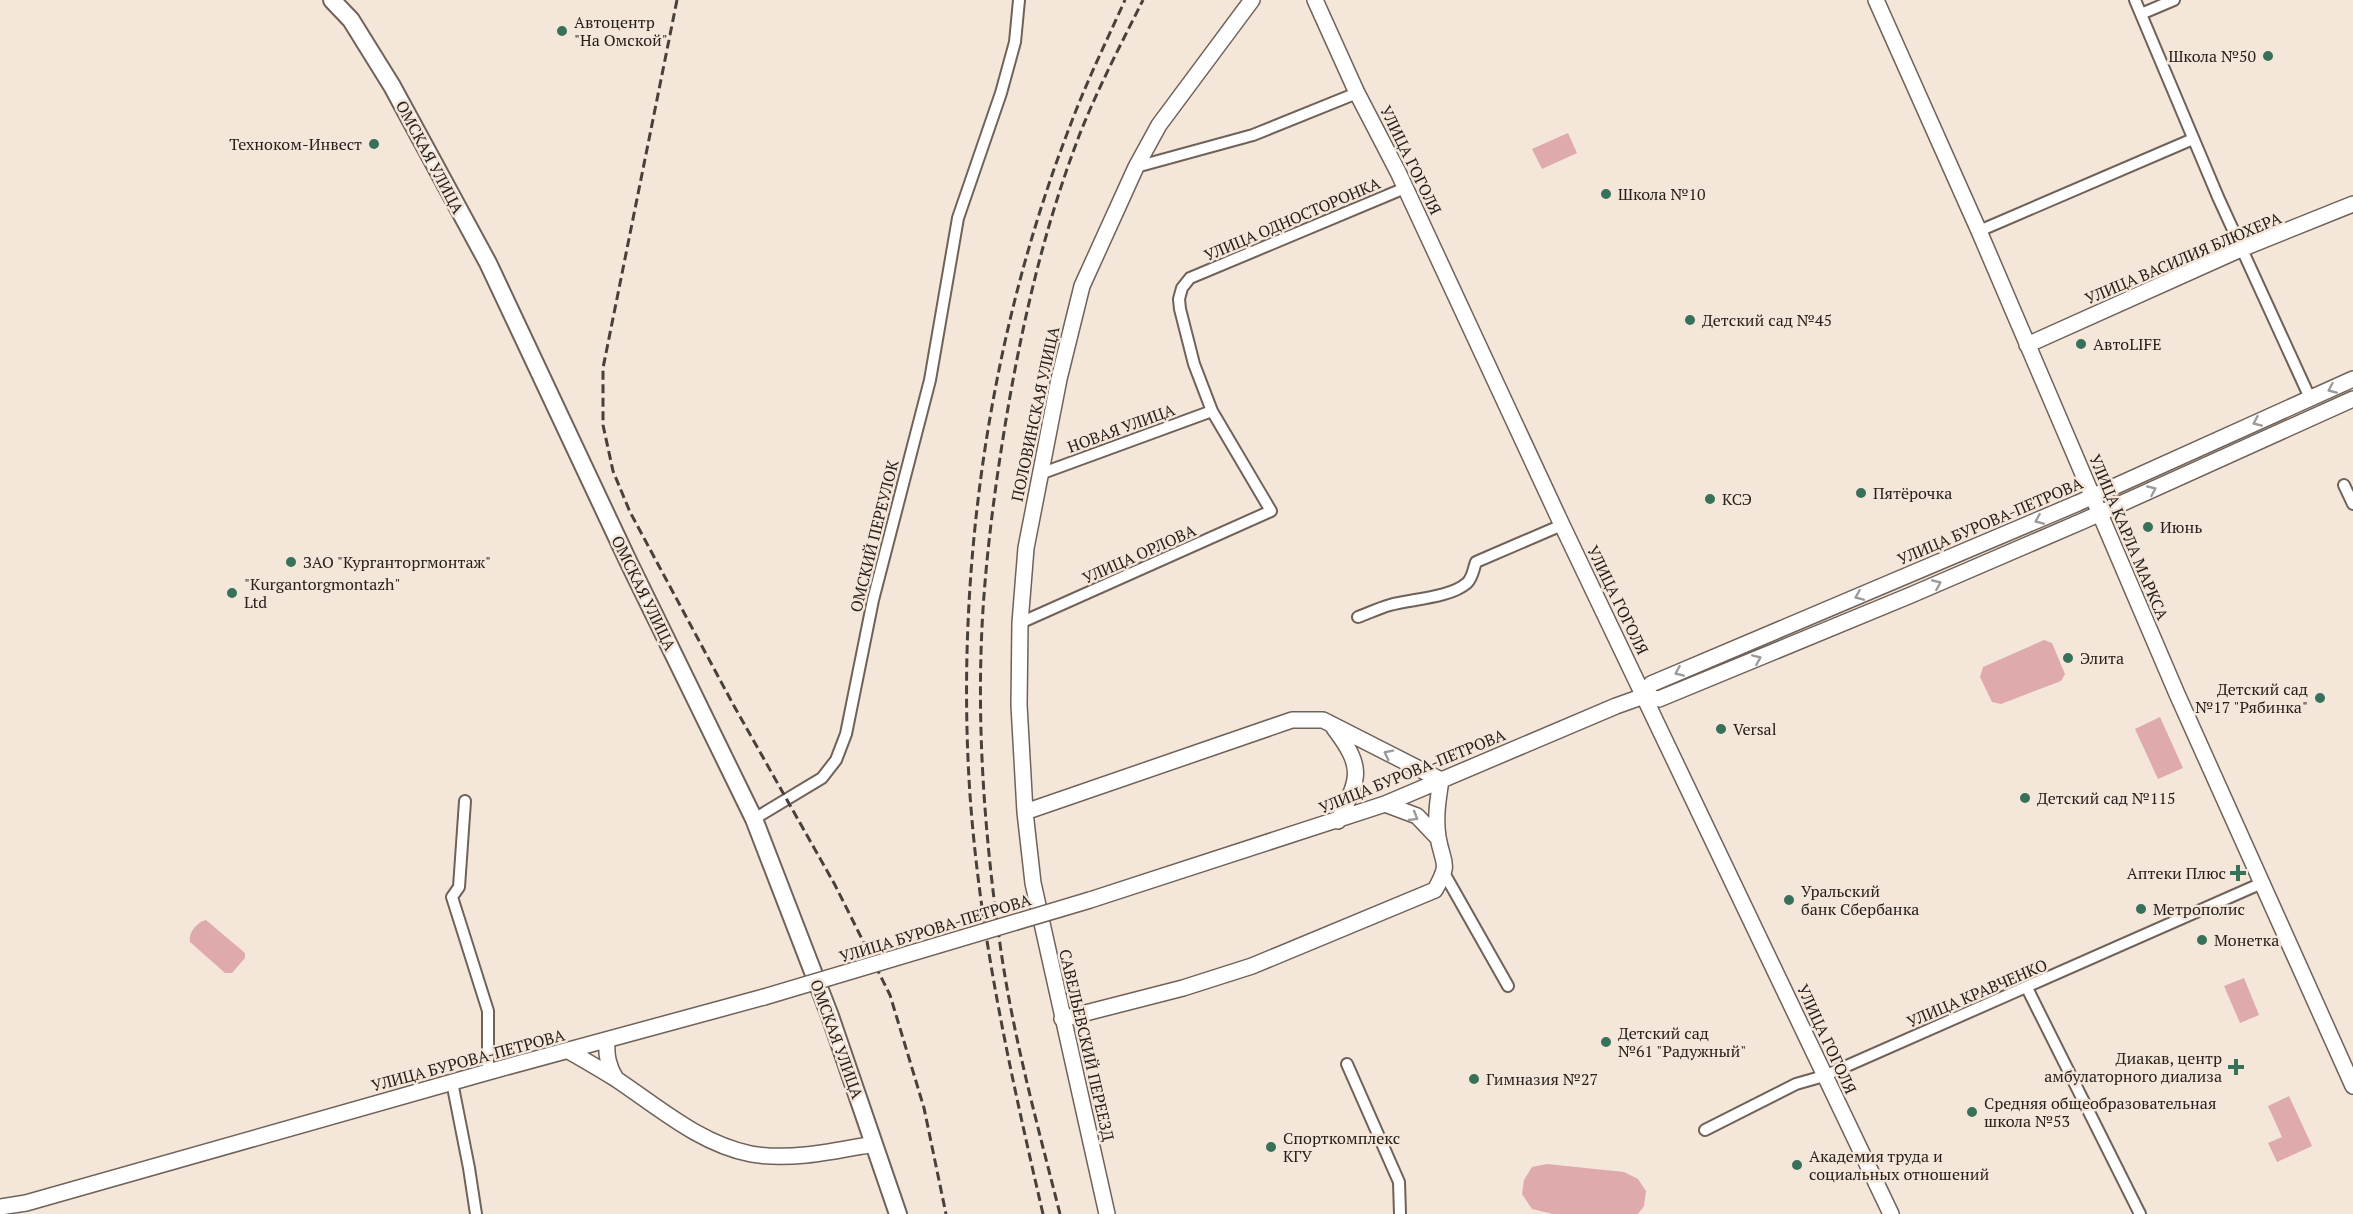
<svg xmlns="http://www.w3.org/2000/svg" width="2353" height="1214" viewBox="0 0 2353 1214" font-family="'PT Serif',serif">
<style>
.green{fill:#deaaab}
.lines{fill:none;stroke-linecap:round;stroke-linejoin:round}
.street-casing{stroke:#6f6258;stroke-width:14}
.secondary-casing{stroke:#6f6258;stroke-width:18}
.primary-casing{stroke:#6f6258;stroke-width:20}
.street{stroke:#fff;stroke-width:10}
.secondary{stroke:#fff;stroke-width:15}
.primary{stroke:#fff;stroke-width:16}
.rail{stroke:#48403b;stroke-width:3;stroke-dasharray:9 4.5;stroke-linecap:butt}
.secondary-bridge-casing{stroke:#6f6258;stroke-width:18;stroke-linecap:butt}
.secondary-bridge{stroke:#fff;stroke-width:15}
.oneway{stroke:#9d9b99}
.poi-dot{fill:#37715a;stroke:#f5e6da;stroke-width:2}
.labels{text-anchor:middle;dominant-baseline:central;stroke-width:5;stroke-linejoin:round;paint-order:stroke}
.poi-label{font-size:16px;fill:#26201c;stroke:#f5e6da;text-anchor:start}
.street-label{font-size:16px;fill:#26201c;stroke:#f5e6da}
</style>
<rect width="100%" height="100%" fill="#f5e6da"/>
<path class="green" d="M1568 133 1577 153 1542 169 1532 149Z
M2044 640 2052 643 2065 674 2061 681 2001 704 1992 702 1980 677 1983 667Z
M2160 717 2183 768 2158 779 2135 729Z
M206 920 245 953V958L232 973H225L190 942C188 933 197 922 206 920Z
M2244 978 2259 1015 2240 1023 2224 986Z
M2289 1096 2312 1146 2277 1162 2268 1143 2282 1137 2268 1106Z
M1547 1164 1624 1172 1638 1179 1646 1191 1644 1206 1638 1214H1553L1532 1209 1522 1194 1524 1180 1532 1167Z"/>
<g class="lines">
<g class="street-casing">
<path id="street" d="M2135 0 2218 197 2310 398
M2141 14 2174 0
M1136 167 1253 135 1357 93
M1979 231 2193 139
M1040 474 1212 411
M2344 485 2353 504
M1358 617C1369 613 1379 608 1390 605 1411 599 1450 598 1467 583 1473 577 1473 570 1476 562L1562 525
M1020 623 1271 511 1212 411 1194 364 1180 309 1179 299 1182 288 1190 278 1405 188
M465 801 459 887 452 897 488 1011V1072
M754 819 822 778 836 760 846 734 873 600 930 380 958 218 1001 93 1015 42 1019 0
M1444 873 1508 986
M2027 988 2140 1214
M1347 1064 1399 1182 1400 1214
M452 1082 469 1168 476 1214
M1705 1130 1796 1084 1824 1076 2262 883"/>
</g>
<g class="secondary-casing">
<path id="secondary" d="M1315 0 1357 93 1398 172 1562 525 1891 1214
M1876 0 1979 231 2177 694 2353 1086
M2027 345 2241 249 2353 204
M1644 696 1651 684 2078 503 2353 379
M1334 728C1365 769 1359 778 1338 821
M1385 804 1417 816 1438 838
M1025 812 1292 720H1323L1441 780
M1090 900 1385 804 1616 706 1644 696 1659 699 1911 595 2085 520 2353 399
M1062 1019 1183 988 1252 966 1435 890C1451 861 1443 866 1438 837 1435 818 1438 799 1441 780
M607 1040C606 1055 608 1066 616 1079
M569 1051C584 1060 600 1069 616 1079 658 1107 700 1144 751 1154 791 1161 835 1151 874 1144
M0 1207 26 1203 488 1072 764 997
M1107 1214 1033 883 1025 812 1019 705 1020 623 1026 548 1059 379 1082 286 1136 167 1159 125 1252 0"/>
</g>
<g class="primary-casing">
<path id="primary" d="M332 0 351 20 392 86 488 263 629 563 754 819 830 1016 898 1214"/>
</g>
<use href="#street" class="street"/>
<use href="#secondary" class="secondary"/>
<use href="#primary" class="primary"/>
<path class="rail" d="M677 0 603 368V425L613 471 630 512 734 706 835 885 890 995 924 1108 946 1214
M1043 1214C1011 1076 980 937 970 795 955 572 989 335 1070 126 1086 83 1106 42 1125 0
M1060 1214C1038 1127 1014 1040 1001 951 984 834 975 713 984 595 989 530 998 466 1009 402 1025 311 1046 223 1079 136 1097 90 1121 44 1143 0"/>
<g class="secondary-bridge-casing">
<path id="secondary-bridge" d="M764 997 1090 900"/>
</g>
<use href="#secondary-bridge" class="secondary-bridge"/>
</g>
<defs><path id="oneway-chevron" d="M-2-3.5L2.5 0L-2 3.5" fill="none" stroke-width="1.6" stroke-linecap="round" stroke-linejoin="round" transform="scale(1.5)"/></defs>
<g class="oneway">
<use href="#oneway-chevron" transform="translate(2332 389) rotate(156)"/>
<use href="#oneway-chevron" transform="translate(2257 422) rotate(156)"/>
<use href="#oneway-chevron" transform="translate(2152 490) rotate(-24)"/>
<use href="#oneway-chevron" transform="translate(2039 520) rotate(157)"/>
<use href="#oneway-chevron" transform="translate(1937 584) rotate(-23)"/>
<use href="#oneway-chevron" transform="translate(1859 596) rotate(157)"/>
<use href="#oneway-chevron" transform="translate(1757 659) rotate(-23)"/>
<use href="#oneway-chevron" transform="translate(1679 672) rotate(157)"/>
<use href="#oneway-chevron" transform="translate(1388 754) rotate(-153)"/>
<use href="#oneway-chevron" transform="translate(1414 817) rotate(31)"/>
</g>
<g class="poi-dot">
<circle cx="562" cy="31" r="6"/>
<circle cx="2268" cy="56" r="6"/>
<circle cx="374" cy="144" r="6"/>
<circle cx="1606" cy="194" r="6"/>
<circle cx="1690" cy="320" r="6"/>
<circle cx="2081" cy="344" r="6"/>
<circle cx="1861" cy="493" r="6"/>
<circle cx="1710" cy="499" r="6"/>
<circle cx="2148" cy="527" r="6"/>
<circle cx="291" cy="562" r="6"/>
<circle cx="232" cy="593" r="6"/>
<circle cx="2068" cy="658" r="6"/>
<circle cx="2320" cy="698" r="6"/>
<circle cx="1721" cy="729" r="6"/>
<circle cx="2025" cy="798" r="6"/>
<path d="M2235 864h6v6h6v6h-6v6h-6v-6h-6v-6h6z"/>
<circle cx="1789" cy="900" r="6"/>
<circle cx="2141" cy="909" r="6"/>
<circle cx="2202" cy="940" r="6"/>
<circle cx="1606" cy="1042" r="6"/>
<path d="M2233 1058h6v6h6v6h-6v6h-6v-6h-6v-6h6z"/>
<circle cx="1474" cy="1079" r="6"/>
<circle cx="1972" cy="1112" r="6"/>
<circle cx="1271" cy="1147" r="6"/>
<circle cx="1797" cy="1165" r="6"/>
</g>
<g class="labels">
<g class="poi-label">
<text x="574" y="22">Автоцентр<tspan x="574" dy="18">"На Омской"</tspan></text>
<text x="2256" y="56" text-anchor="end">Школа №50</text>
<text x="362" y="144" text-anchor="end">Техноком-Инвест</text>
<text x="1618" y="194">Школа №10</text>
<text x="1702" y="320">Детский сад №45</text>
<text x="2093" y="344">АвтоLIFE</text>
<text x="1873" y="493">Пятёрочка</text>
<text x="1722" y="499">КСЭ</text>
<text x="2160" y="527">Июнь</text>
<text x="303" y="562">ЗАО "Курганторгмонтаж"</text>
<text x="244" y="584">"Kurgantorgmontazh"<tspan x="244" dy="18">Ltd</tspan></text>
<text x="2080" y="658">Элита</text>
<text x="2308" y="689" text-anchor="end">Детский сад<tspan x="2308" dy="18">№17 "Рябинка"</tspan></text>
<text x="1733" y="729">Versal</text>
<text x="2037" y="798">Детский сад №115</text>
<text x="2226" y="873" text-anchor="end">Аптеки Плюс</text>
<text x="1801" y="891">Уральский<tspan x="1801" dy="18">банк Сбербанка</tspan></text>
<text x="2153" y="909">Метрополис</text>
<text x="2214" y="940">Монетка</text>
<text x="1618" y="1033">Детский сад<tspan x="1618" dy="18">№61 "Радужный"</tspan></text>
<text x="2222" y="1058" text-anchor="end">Диакав, центр<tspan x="2222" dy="18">амбулаторного диализа</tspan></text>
<text x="1486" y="1079">Гимназия №27</text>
<text x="1984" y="1103">Средняя общеобразовательная<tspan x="1984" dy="18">школа №53</tspan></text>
<text x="1283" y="1138">Спорткомплекс<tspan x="1283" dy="18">КГУ</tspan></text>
<text x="1809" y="1156">Академия труда и<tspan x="1809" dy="18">социальных отношений</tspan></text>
</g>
<g class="street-label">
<text transform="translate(430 157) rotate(62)">ОМСКАЯ УЛИЦА</text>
<text transform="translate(1411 160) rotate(64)">УЛИЦА ГОГОЛЯ</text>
<text transform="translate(1292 219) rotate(-23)">УЛИЦА ОДНОСТОРОНКА</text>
<text transform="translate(2183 258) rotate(-23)">УЛИЦА ВАСИЛИЯ БЛЮХЕРА</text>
<text transform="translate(1035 414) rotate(-78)">ПОЛОВИНСКАЯ УЛИЦА</text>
<text transform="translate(1121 428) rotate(-20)">НОВАЯ УЛИЦА</text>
<text transform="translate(1990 521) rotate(-23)">УЛИЦА БУРОВА-ПЕТРОВА</text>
<text transform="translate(874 536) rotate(-76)">ОМСКИЙ ПЕРЕУЛОК</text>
<text transform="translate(2129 537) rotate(67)">УЛИЦА КАРЛА МАРКСА</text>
<text transform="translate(1139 554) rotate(-24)">УЛИЦА ОРЛОВА</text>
<text transform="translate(644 593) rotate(64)">ОМСКАЯ УЛИЦА</text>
<text transform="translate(1618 600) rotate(64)">УЛИЦА ГОГОЛЯ</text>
<text transform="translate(1412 771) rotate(-22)">УЛИЦА БУРОВА-ПЕТРОВА</text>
<text transform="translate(935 928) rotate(-17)">УЛИЦА БУРОВА-ПЕТРОВА</text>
<text transform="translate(1977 993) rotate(-23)">УЛИЦА КРАВЧЕНКО</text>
<text transform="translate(837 1039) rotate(70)">ОМСКАЯ УЛИЦА</text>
<text transform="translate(1827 1039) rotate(65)">УЛИЦА ГОГОЛЯ</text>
<text transform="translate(1087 1045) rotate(77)">САВЕЛЬЕВСКИЙ ПЕРЕЕЗД</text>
<text transform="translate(468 1060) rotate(-15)">УЛИЦА БУРОВА-ПЕТРОВА</text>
</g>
</g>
</svg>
